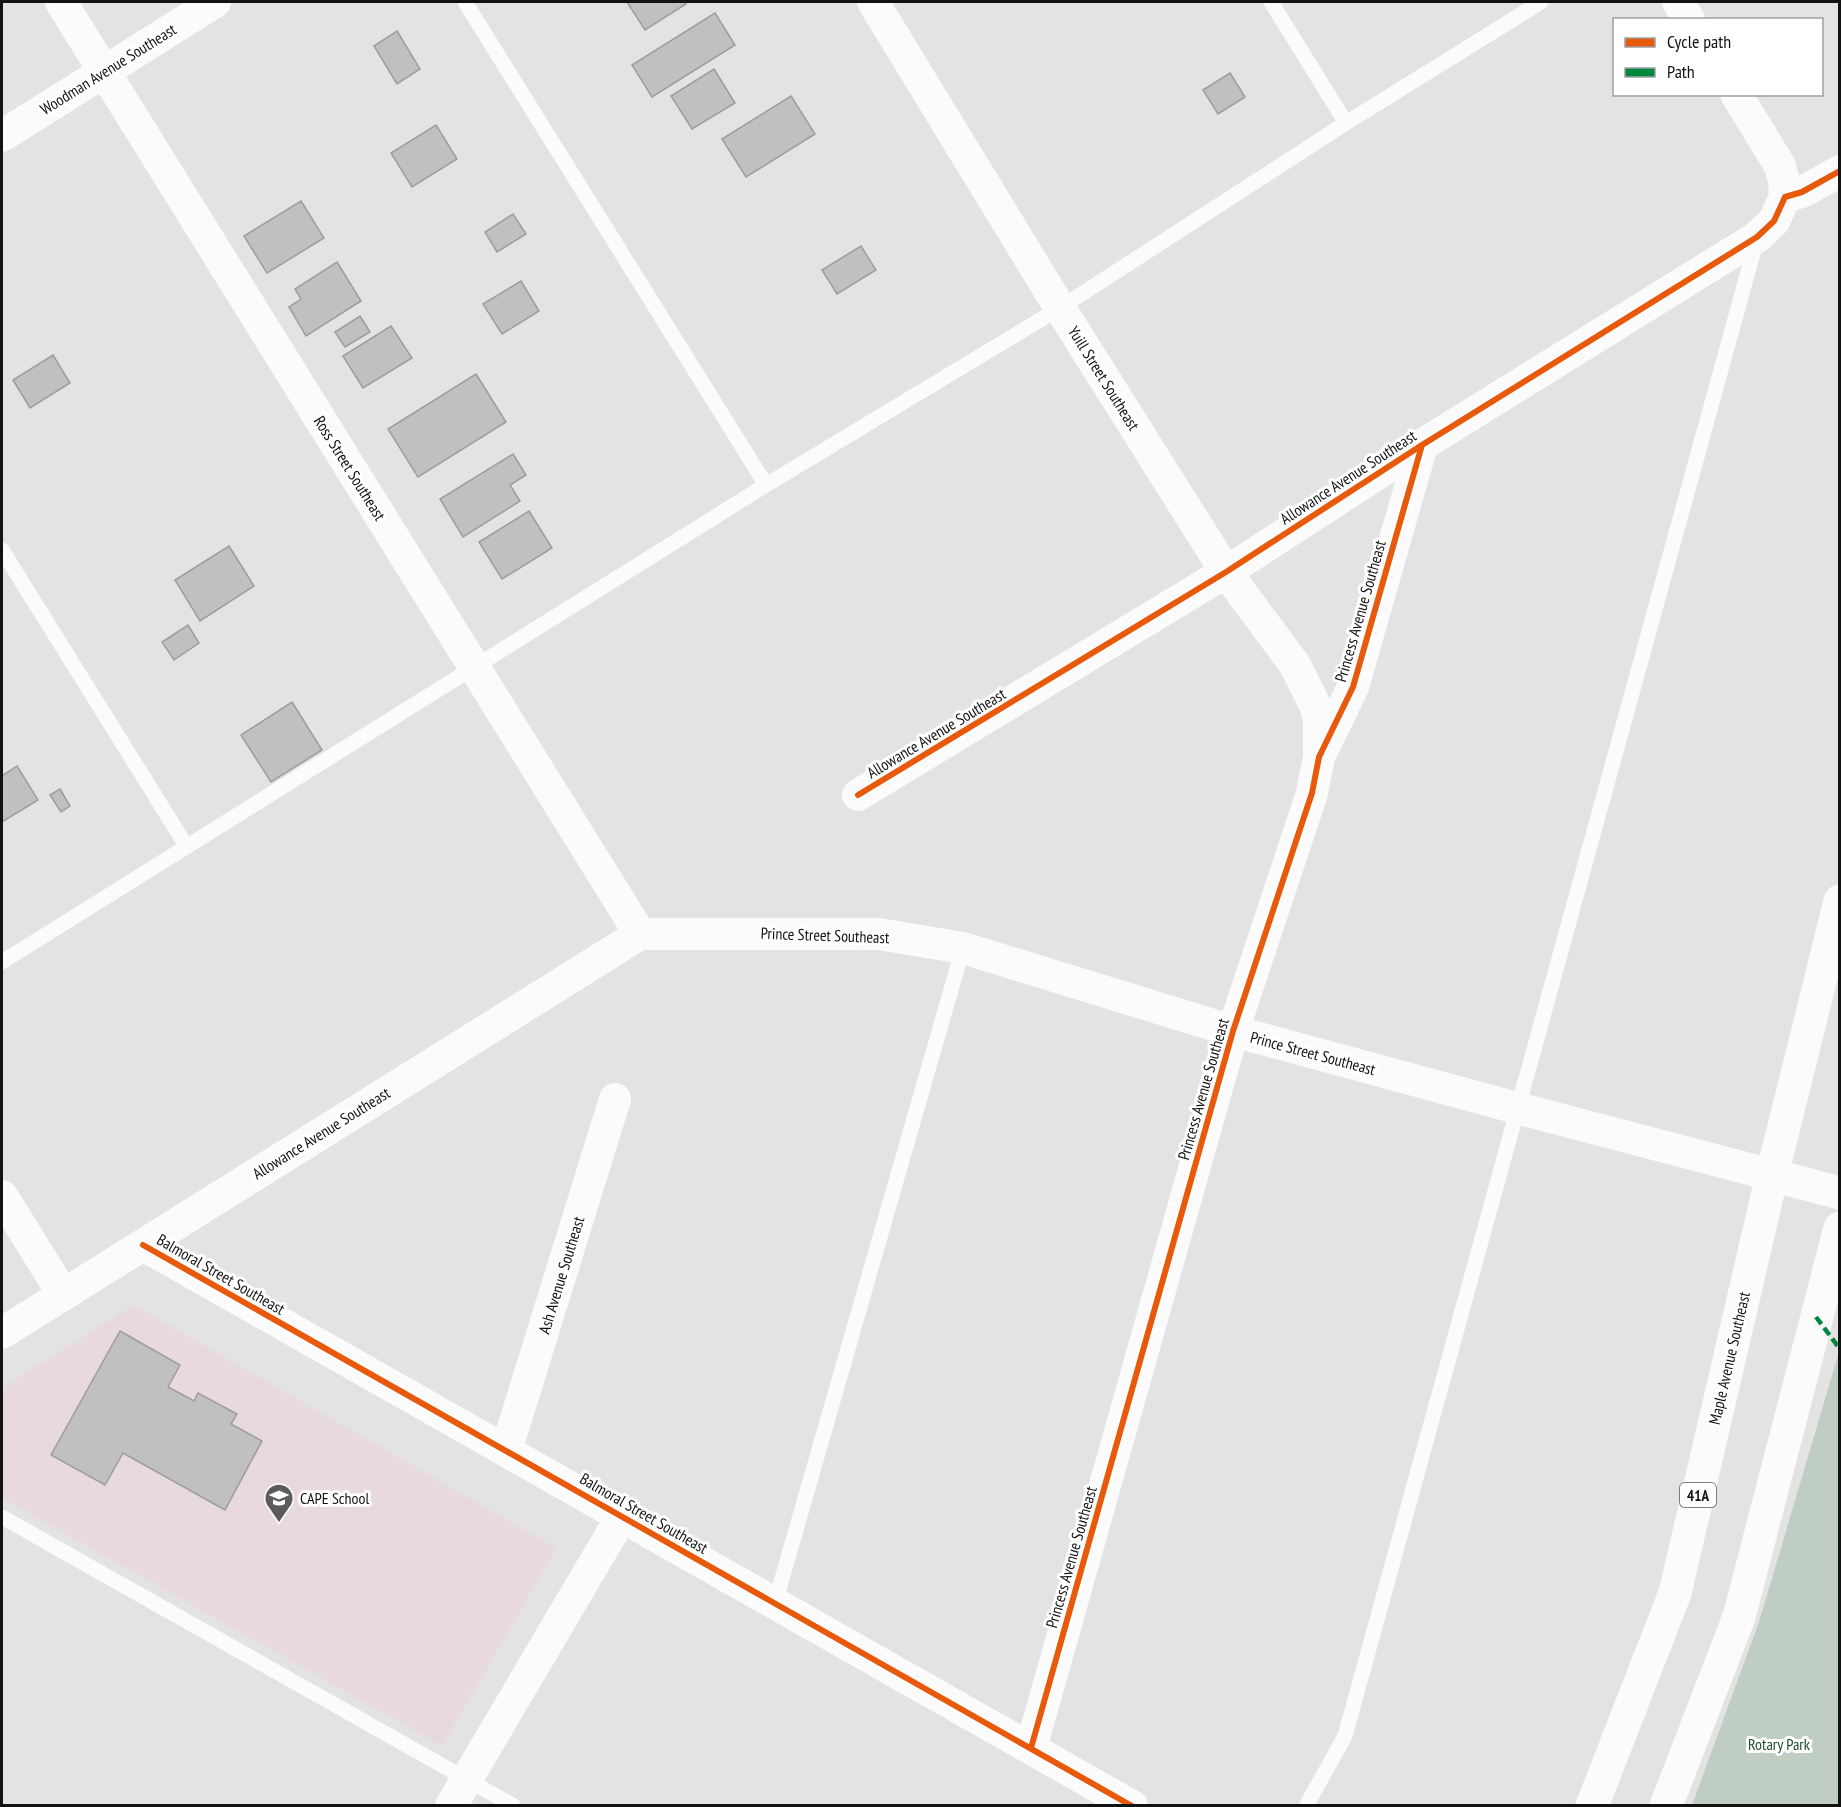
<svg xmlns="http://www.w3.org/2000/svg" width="1841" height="1807" viewBox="0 0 1841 1807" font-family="'PT Sans Narrow',sans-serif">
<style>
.education{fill:#e7d9de}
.green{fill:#c0cdc2}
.building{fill:#c0c0c1;stroke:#9d9d9d;stroke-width:1.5}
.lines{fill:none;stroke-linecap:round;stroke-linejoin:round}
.lane{stroke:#fbfbfb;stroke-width:15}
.street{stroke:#fbfbfb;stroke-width:32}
.secondary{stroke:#fbfbfb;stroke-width:33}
.primary{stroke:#fbfbfb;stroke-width:33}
.quiet{stroke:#00873e;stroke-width:4.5;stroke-dasharray:9 4.5;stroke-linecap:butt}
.cycleway-casing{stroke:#fff;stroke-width:10}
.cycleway{stroke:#e8590c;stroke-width:6}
.labels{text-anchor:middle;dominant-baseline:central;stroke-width:6;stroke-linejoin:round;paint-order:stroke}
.shield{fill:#fff;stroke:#59595a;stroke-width:1.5}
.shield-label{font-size:15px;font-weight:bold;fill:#121213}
.street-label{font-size:16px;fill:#121213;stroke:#fff}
.poi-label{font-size:16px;fill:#121213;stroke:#fff;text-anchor:start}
.park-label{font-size:16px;fill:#1a4e28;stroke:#fff}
</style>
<rect width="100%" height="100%" fill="#e3e3e4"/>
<path class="education" d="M134 1305 556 1548 442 1746 2 1498V1388Z"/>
<path class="green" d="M1839 1352V1805H1692L1759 1622Z"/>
<path class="building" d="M627 2H685L686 4 645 30Z
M715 13 735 45 652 97 632 65Z
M397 31 420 69 397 84 374 46Z
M714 69 735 103 692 129 671 96Z
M1230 73 1245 97 1218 114 1203 90Z
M791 96 815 134 746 177 722 139Z
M436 125 457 159 412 187 391 153Z
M301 201 324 238 267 273 244 236Z
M513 214 526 234 497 252 485 232Z
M861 246 876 270 837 294 822 270Z
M337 262 361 301 306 336 289 307 301 299 295 289Z
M521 281 539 311 502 334 483 304Z
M360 316 370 332 345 347 335 332Z
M391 326 412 358 363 388 343 356Z
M53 355 70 383 30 408 13 380Z
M476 374 506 422 418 477 388 429Z
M513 454 526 475 510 485 520 501 463 537 440 499Z
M529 511 552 548 502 579 479 542Z
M229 546 254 586 200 621 175 580Z
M188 625 199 643 174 660 162 642Z
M292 702 322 750 271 782 241 735Z
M17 766 38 800 2 822V776Z
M60 789 70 806 61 812 50 795Z
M120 1331 180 1365 168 1387 194 1401 198 1393 237 1414 231 1424 262 1441 225 1510 123 1453 105 1485 51 1455Z"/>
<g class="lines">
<path class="lane" d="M465 2 766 485
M1271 2 1346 123
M2 550 187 847
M2 962 766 485 1060 308 1346 123 1541 2
M2 1517 514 1806
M775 1603 963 948
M1306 1806 1345 1736 1757 239"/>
<path class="street" d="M61 2 640 934
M873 2 1060 308 1226 572 1295 665 1316 707 1319 721V753
M1678 2 1689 20
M1736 94 1780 166 1784 181 1785 197
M2 136 215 2
M858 795 1226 572 1422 445 1757 237 1774 221 1785 197 1802 192 1840 171
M640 934H879L963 948 1233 1031 1517 1108 1772 1175
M2 1196 63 1294
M143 1245 1132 1806
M2 1333 640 934
M506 1451 615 1099
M1031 1748 1233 1031 1312 793 1319 757 1353 687 1422 445
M451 1806 622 1516"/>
<path class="secondary" d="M1772 1175 1840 901"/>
<path class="primary" d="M1592 1806 1675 1593 1772 1175 1840 1193
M1666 1806 1739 1617 1840 1228"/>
<path class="quiet" d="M1816 1317 1840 1349"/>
<g class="cycleway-casing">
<path id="cycleway" d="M858 795 1226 572 1422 445 1757 237 1774 221 1785 197 1802 192 1840 171
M143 1245 1132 1806
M1031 1748 1233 1031 1312 793 1319 757 1353 687 1422 445"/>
</g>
<use href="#cycleway" class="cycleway"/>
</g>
<defs>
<g id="school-pin" transform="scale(1.5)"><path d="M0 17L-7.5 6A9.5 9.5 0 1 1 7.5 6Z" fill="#5b5b5c" stroke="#fff"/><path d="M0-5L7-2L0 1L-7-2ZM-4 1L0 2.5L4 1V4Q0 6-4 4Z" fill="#fff"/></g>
</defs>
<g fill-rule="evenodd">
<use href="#school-pin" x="279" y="1498"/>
</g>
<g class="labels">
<rect class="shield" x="1680" y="1483" width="36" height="24" rx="4.5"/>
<g class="shield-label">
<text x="1698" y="1495">41A</text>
</g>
<g class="street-label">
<text transform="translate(108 69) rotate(-32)">Woodman Avenue Southeast</text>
<text transform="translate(1104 378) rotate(58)">Yuill Street Southeast</text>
<text transform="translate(350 468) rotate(58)">Ross Street Southeast</text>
<text transform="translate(1348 477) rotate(-33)">Allowance Avenue Southeast</text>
<text transform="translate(1360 611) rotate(-74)">Princess Avenue Southeast</text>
<text transform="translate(936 733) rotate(-31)">Allowance Avenue Southeast</text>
<text transform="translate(825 935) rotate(2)">Prince Street Southeast</text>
<text transform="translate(1313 1053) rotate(15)">Prince Street Southeast</text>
<text transform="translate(1203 1089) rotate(-74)">Princess Avenue Southeast</text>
<text transform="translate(321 1133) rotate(-32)">Allowance Avenue Southeast</text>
<text transform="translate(221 1274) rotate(30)">Balmoral Street Southeast</text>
<text transform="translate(561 1275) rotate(-73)">Ash Avenue Southeast</text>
<text transform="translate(1729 1358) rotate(-77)">Maple Avenue Southeast</text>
<text transform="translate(644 1513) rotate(30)">Balmoral Street Southeast</text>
<text transform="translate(1071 1557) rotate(-74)">Princess Avenue Southeast</text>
</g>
<g class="poi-label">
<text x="300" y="1498">CAPE School</text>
</g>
<g class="park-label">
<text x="1779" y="1744">Rotary Park</text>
</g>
</g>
<rect width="1841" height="1807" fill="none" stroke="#121213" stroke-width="6"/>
<rect x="1613" y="18" width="210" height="78" fill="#ffffff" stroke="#a0a0a1" stroke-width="1.5"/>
<rect x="1625" y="38" width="30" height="9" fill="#e8590c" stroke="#a0a0a1" stroke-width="1.5"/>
<text x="1667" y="48" font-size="18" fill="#121213">Cycle path</text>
<rect x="1625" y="68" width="30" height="9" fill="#00873e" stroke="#a0a0a1" stroke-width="1.5"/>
<text x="1667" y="78" font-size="18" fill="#121213">Path</text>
</svg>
